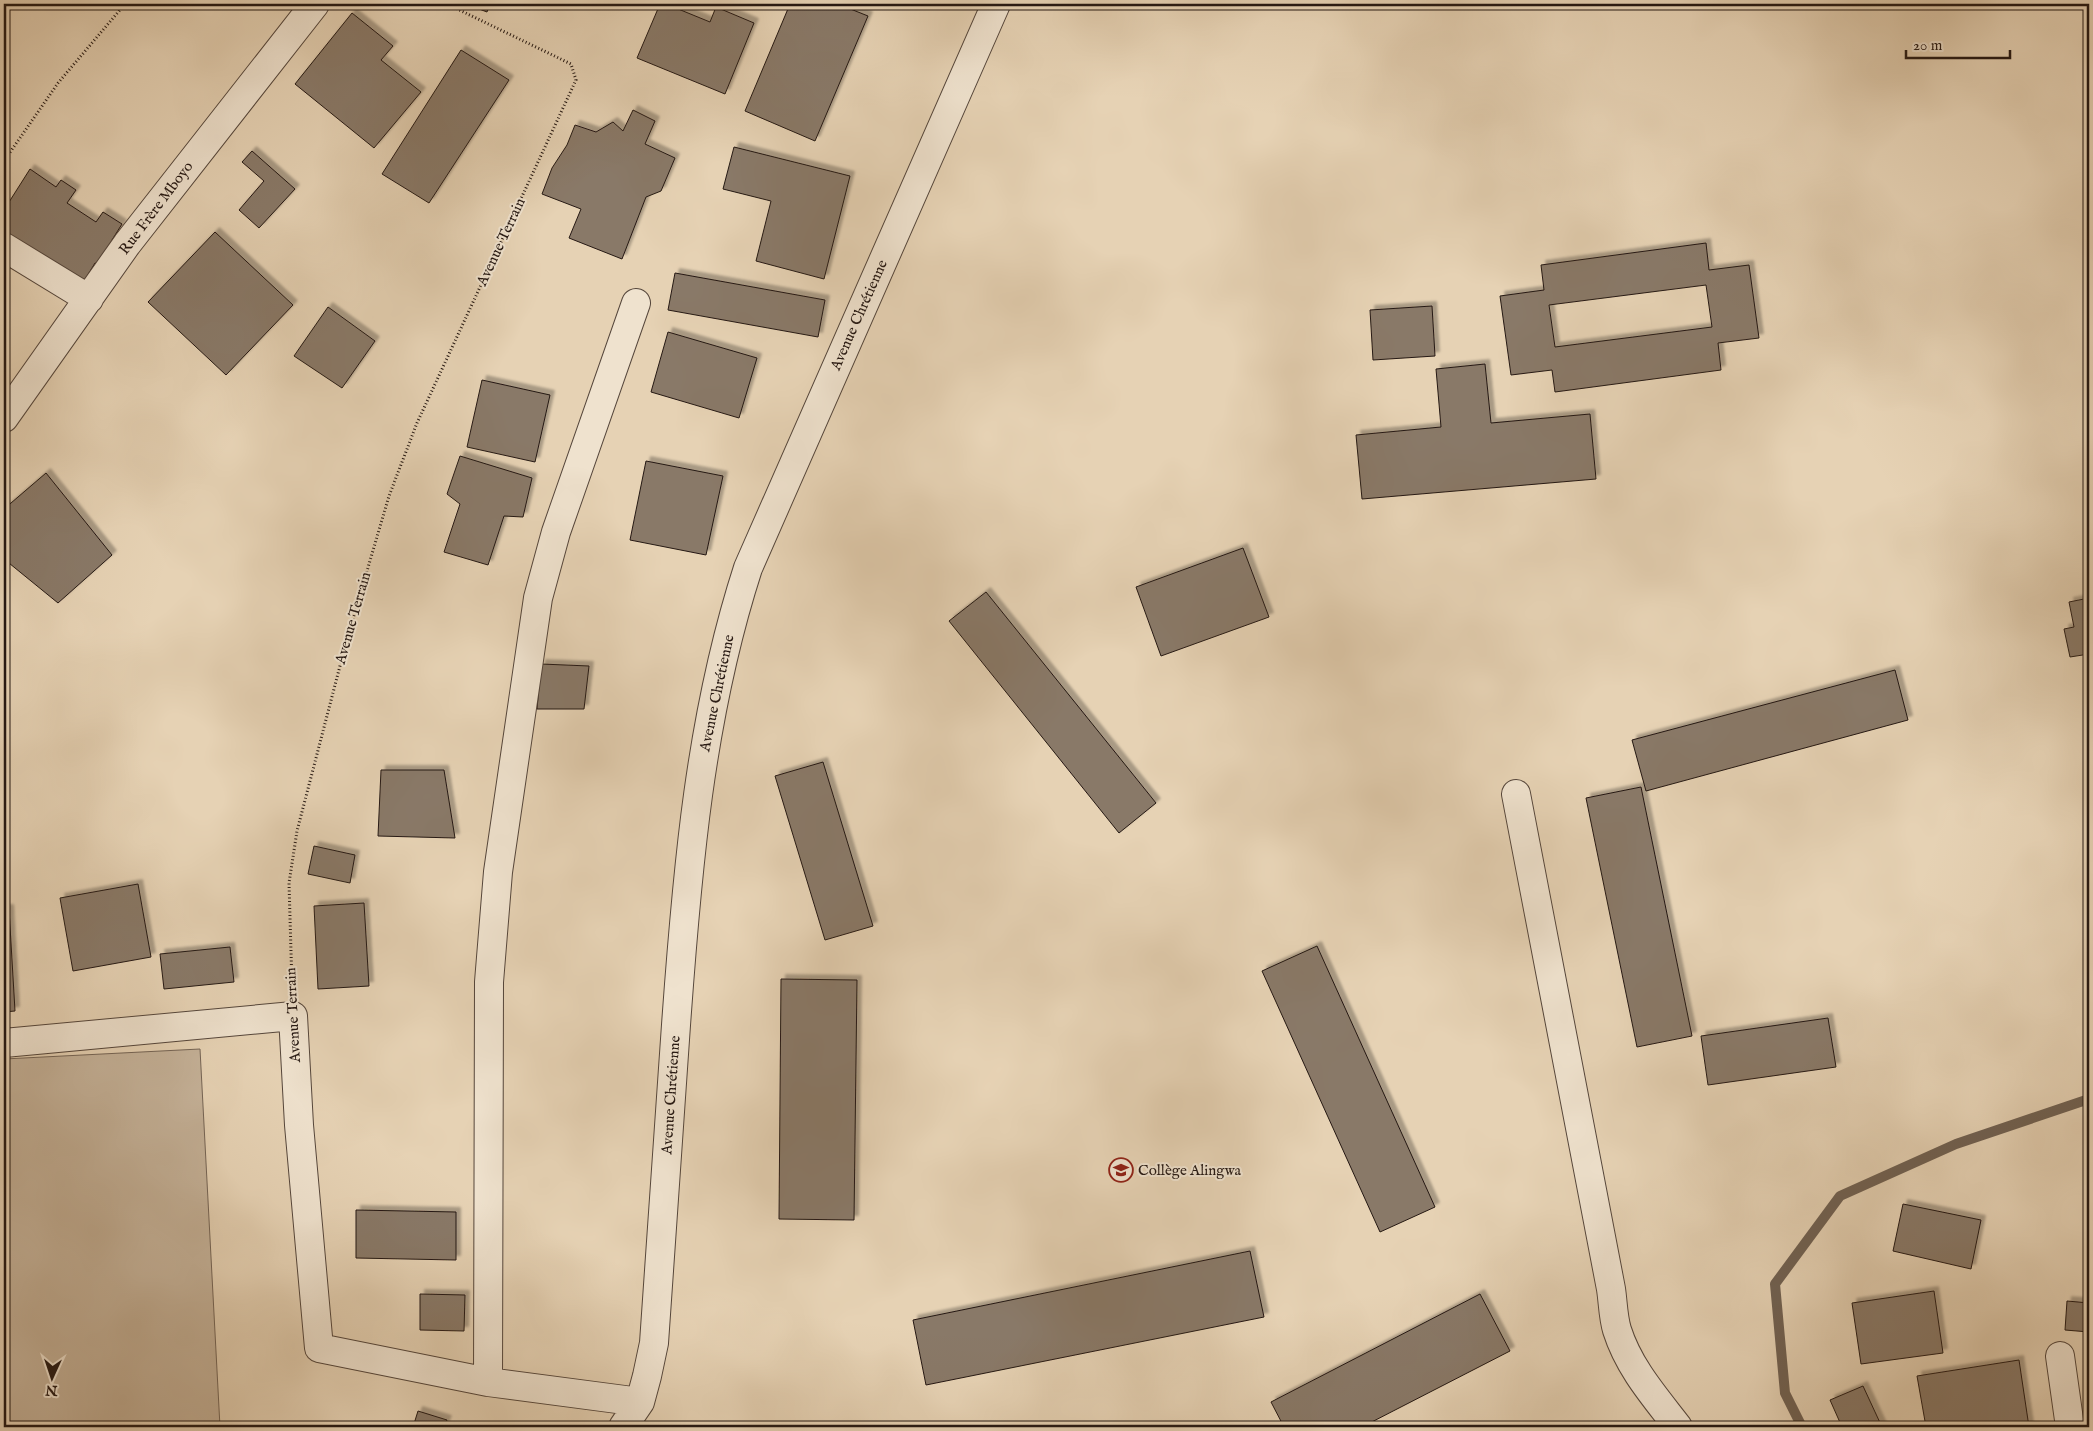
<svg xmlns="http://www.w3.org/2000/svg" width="2093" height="1431" viewBox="0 0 2093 1431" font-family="'IM FELL English',serif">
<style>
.green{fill:#c5b299;stroke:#756556}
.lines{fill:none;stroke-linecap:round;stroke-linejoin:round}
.stream{stroke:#716253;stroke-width:10}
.building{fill:#897967;stroke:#251813;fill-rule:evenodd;filter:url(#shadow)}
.street-casing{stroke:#55463b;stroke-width:30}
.path{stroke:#251813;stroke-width:3;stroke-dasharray:1 2.5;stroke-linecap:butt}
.street{stroke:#efe2ce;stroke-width:28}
.labels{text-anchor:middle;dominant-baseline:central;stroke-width:4;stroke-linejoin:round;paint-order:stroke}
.street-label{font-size:15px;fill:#251813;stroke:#efe2ce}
.poi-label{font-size:15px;fill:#251813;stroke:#efe2ce;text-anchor:start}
</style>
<defs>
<filter id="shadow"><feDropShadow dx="4.5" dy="-4.5" stdDeviation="1" flood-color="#0004"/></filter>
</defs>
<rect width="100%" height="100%" fill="#e6d2b4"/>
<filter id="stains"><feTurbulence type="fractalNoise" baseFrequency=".004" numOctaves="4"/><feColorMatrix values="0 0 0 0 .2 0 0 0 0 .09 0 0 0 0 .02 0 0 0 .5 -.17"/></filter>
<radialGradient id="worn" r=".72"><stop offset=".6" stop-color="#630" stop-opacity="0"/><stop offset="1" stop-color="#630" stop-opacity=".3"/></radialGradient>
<path class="green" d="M200 1049 220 1427H4V1059Z"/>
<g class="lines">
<path class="stream" d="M1802 1427 1785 1393 1775 1284 1840 1196 1956 1144 2089 1099"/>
</g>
<path class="building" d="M466 4H490L487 12Z
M660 4H666L710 22 716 7 754 23 725 94 637 58Z
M790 4H838L868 16 815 141 745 111Z
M352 13 393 46 381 60 421 92 374 148 295 84Z
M461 50 509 80 429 203 382 174Z
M633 110 655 121 645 144 675 158 661 191 646 197 622 259 569 238 581 209 542 194 552 168 567 145 575 125 596 132 613 122 623 131Z
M734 147 850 176 824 279 756 261 771 201 723 189Z
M252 151 295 189 259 228 239 210 264 181 242 162Z
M30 169 56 187 61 180 76 190 67 203 96 222 103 212 122 224 112 240 117 243 102 265 95 263 83 283 4 235V210Z
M215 232 293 305 226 375 148 302Z
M1706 243 1709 270 1749 265 1759 338 1718 343 1721 370 1555 392 1552 370 1511 375 1500 296 1544 290 1541 265ZM1706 285 1712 327 1555 347 1549 305Z
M675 273 825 300 818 337 668 310Z
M1432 306 1435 356 1373 360 1370 310Z
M328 307 375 341 342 388 294 356Z
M668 332 757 358 739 418 651 392Z
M1485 364 1491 423 1590 414 1596 479 1362 499 1356 435 1441 427 1436 369Z
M482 380 550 395 535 462 467 447Z
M460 456 532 478 523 517 504 516 488 565 444 552 460 504 447 494Z
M646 461 723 476 706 555 630 540Z
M46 473 112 555 58 603 4 559V509Z
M1243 548 1269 617 1161 656 1136 587Z
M986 592 1156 803 1119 833 949 621Z
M2089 598V654L2070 657 2064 629 2074 627 2069 602Z
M541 664 589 666 584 709H537Z
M1895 670 1908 720 1646 791 1632 740Z
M823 762 873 926 825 940 775 776Z
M381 770H444L455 838 378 836Z
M1641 787 1692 1036 1637 1047 1586 798Z
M314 846 355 855 350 883 308 874Z
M138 884 151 957 73 971 60 898Z
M364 903 369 986 318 989 314 906Z
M4 909H9L15 1011 4 1012Z
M1317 946 1435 1207 1380 1232 1262 971Z
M230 947 234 982 164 989 160 954Z
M781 979 857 980 854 1220 779 1219Z
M1828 1018 1836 1067 1708 1085 1701 1036Z
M1903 1204 1981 1220 1971 1269 1893 1251Z
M356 1210 456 1212V1260L356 1258Z
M1250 1251 1264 1317 926 1385 913 1320Z
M1934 1291 1943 1353 1861 1364 1852 1303Z
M420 1294 465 1295 464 1331 420 1330Z
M1480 1294 1510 1351 1362 1427H1284L1271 1402Z
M2067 1301 2089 1303V1332L2065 1330Z
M2019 1360 2029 1427H1926L1917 1376Z
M1863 1386 1882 1427H1842L1830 1400Z
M418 1411 447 1420 444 1427H413Z"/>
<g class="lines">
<g class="street-casing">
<path id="street" d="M4 247 89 299
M4 418 127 244 315 4
M1516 794 1611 1289C1613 1302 1613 1317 1617 1330 1629 1368 1655 1397 1678 1427
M4 1043 293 1016 299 1125 319 1348 488 1382 640 1402
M2060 1356 2070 1427
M488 1382 489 982 498 872 538 598 556 532 636 303
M623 1427 640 1402 647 1376 654 1343C661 1237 669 1131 676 1025 687 871 700 716 748 568L996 4"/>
</g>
<path class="path" d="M4 161 58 83 125 4
M292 986 289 883 297 831 347 639 389 496 417 423 576 80 571 64 447 4"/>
<use href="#street" class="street"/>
</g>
<defs>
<g id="school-ring" transform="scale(1.25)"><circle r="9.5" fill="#efe2ce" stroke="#8f2418" stroke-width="1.5"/><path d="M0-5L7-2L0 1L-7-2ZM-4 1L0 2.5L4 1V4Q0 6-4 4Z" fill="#8f2418"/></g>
</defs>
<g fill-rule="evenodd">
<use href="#school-ring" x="1121" y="1170"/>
</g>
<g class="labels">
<g class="street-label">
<text transform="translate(156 208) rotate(-53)">Rue Frère Mboyo</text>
<text transform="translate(501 242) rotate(-65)">Avenue Terrain</text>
<text transform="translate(859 315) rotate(-66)">Avenue Chrétienne</text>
<text transform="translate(353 618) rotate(-74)">Avenue Terrain</text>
<text transform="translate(717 693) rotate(-78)">Avenue Chrétienne</text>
<text transform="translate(293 1015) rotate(-93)">Avenue Terrain</text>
<text transform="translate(671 1095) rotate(-86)">Avenue Chrétienne</text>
</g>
<g class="poi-label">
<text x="1138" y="1170">Collège Alingwa</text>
</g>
</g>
<rect width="2093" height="1431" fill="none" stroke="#e6d2b4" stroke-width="20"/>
<rect x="5" y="5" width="2083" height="1421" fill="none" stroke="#251813" stroke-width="2.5"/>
<rect x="10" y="10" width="2073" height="1411" fill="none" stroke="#251813"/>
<g transform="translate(52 1378) rotate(183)" stroke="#efe2ce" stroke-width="4" paint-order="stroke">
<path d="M0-4L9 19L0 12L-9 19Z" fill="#251813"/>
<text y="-8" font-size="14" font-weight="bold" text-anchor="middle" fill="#251813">N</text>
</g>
<path d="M1906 50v8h104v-8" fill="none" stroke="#251813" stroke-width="2.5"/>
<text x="1913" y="50" font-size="15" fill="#251813" stroke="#efe2ce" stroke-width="4" paint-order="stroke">20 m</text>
<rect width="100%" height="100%" filter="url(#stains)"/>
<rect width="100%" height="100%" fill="url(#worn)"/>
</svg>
